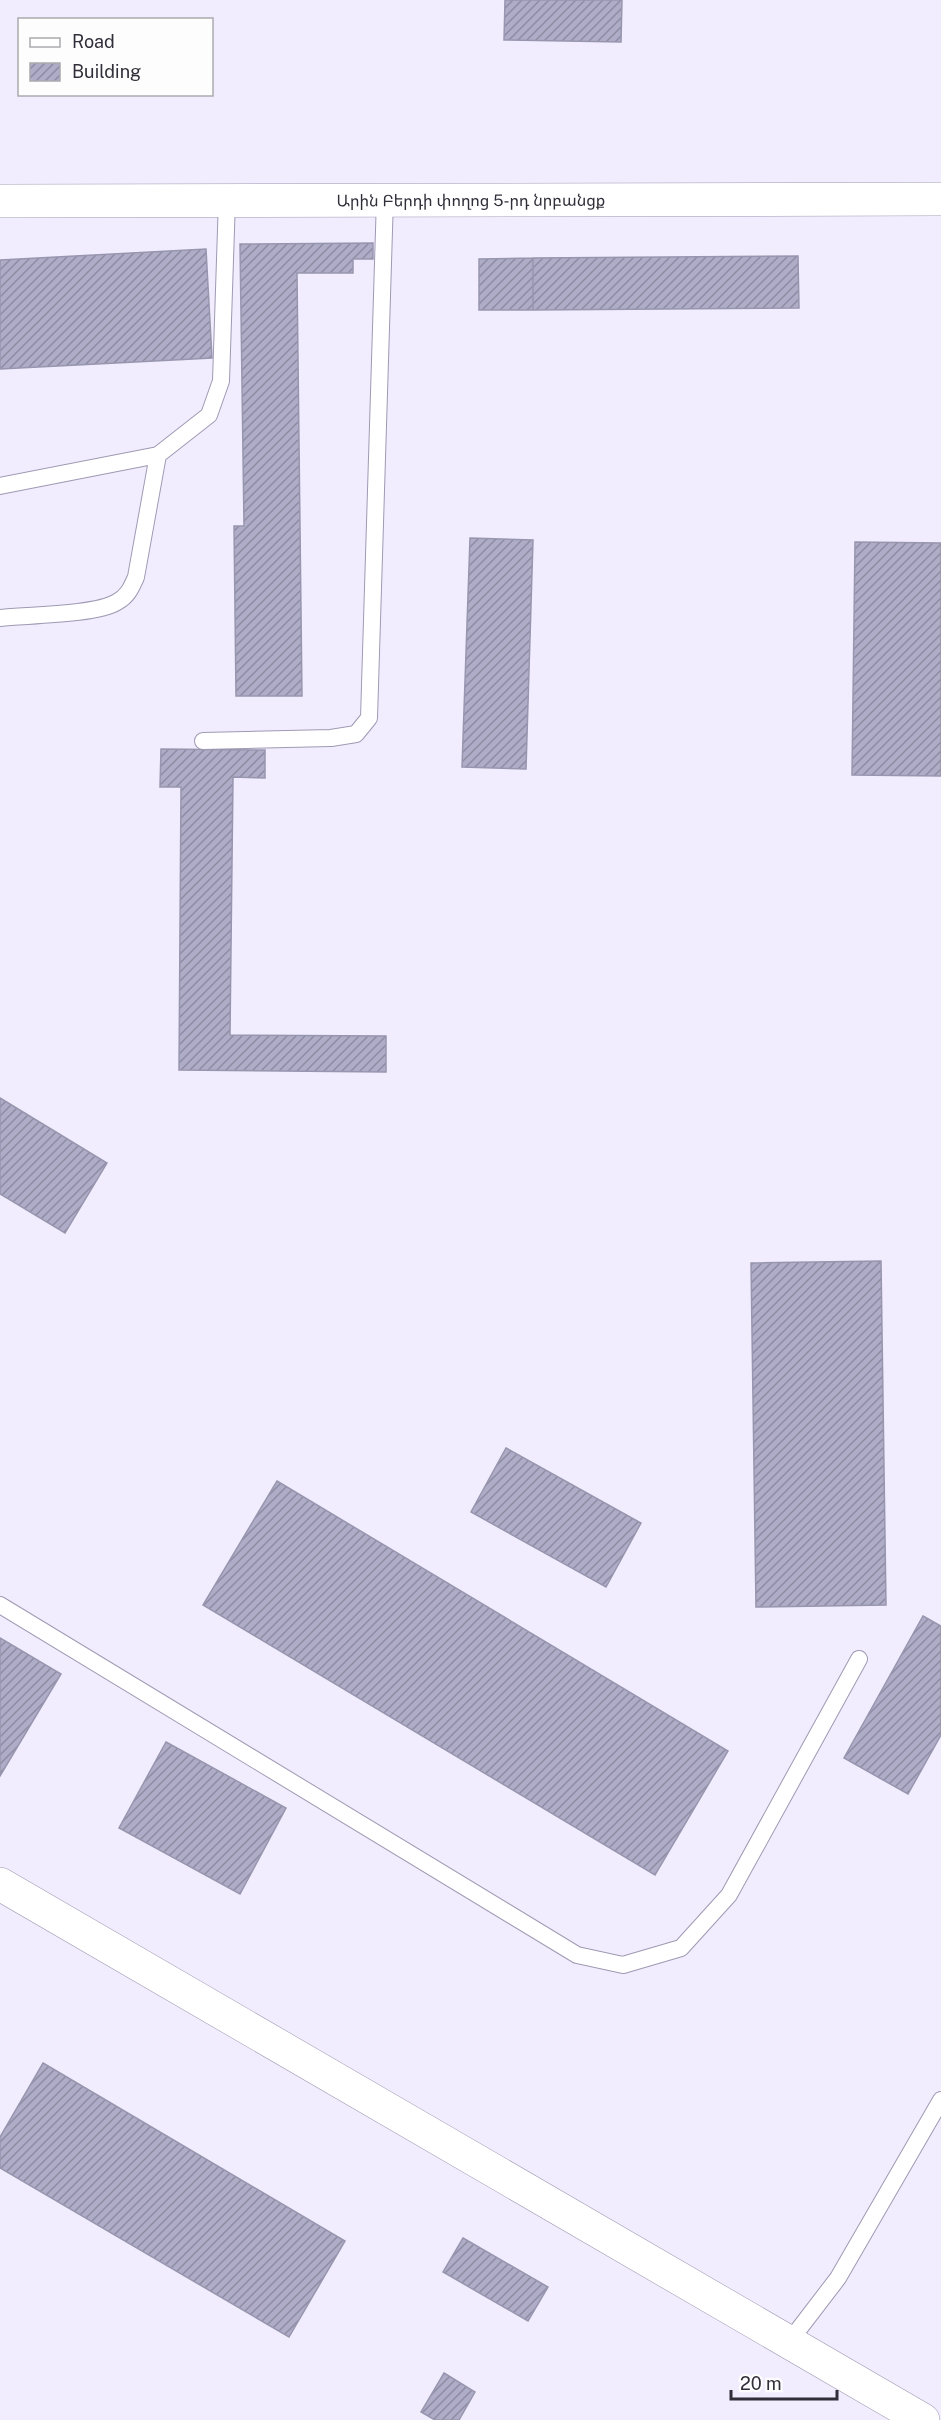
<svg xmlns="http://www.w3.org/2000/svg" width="941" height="2420" viewBox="0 0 941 2420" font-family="'Public Sans','Noto Sans Armenian',sans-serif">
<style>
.building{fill:url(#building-hatch);stroke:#9896af;stroke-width:1.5}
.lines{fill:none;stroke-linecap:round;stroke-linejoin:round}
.service-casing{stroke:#9f99b3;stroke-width:18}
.minor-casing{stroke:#9f99b3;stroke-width:34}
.tertiary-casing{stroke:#9f99b3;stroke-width:34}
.service{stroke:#fff;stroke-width:16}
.minor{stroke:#fff;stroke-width:33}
.tertiary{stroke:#fff;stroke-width:33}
.labels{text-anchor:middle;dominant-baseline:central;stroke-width:6;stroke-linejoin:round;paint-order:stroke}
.street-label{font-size:16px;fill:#312e39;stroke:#fdfdfd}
</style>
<defs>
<pattern id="building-hatch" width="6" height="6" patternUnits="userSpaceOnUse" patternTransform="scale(1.5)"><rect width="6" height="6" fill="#aeacc7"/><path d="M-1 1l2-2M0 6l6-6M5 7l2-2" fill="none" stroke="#8e8ca3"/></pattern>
</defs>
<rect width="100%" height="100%" fill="#f1edfe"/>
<path class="building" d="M505 0H622L621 42 504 40Z
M373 243V259H353V273H297L302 696H236L234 526H244L240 244Z
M206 249 212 358 0 369V260Z
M798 256 799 308 533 310V258Z
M533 258V310H479V259Z
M470 538 533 540 526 769 462 767Z
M855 542 941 543V776L852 775Z
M161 749 265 750V778L233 777 230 1035 386 1036V1072L179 1070 181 787H160Z
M0 1098 107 1163 65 1233 0 1194Z
M881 1261 886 1605 756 1607 751 1263Z
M506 1448 641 1523 606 1587 471 1512Z
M277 1481 728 1751 655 1875 203 1605Z
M923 1616 941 1626V1735L908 1794 844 1758Z
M0 1638 61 1674 0 1776Z
M166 1742 286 1808 240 1894 119 1828Z
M43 2063 345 2241 289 2337 0 2168V2137Z
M463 2238 548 2287 528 2321 443 2272Z
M444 2373 475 2392 459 2420H435L421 2412Z"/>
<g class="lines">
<g class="service-casing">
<path id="service" d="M0 486 158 455 209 415 221 381 227 199
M0 618C27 615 96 615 117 602 128 596 131 588 136 577L158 455
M203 741 331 738 356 734 369 718 385 198
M0 1605 577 1955 623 1965 681 1948 729 1895 859 1659
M789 2342 838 2278 941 2100"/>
</g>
<g class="minor-casing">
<path id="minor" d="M0 1884 923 2420"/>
</g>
<g class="tertiary-casing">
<g id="tertiary">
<path id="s1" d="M0 201 941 199"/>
</g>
</g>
<use href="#service" class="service"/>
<use href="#minor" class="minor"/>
<use href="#tertiary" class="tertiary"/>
</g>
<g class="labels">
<g class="street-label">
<text stroke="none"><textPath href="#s1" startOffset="471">Արին Բերդի փողոց 5-րդ նրբանցք</textPath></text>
</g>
</g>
<rect x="18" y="18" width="195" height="78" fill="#fdfdfd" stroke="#abaaaf" stroke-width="1.5"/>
<rect x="30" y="38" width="30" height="9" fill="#ffffff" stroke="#abaaaf" stroke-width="1.5"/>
<text x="72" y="48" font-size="18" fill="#312e39">Road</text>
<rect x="30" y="63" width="30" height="18" fill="url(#building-hatch)" stroke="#abaaaf" stroke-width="1.5"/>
<text x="72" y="78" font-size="18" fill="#312e39">Building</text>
<path d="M731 2390v9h106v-9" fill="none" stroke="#312e39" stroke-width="3"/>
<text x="740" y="2390" font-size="18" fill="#312e39" stroke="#fdfdfd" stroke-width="4.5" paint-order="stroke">20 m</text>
</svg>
